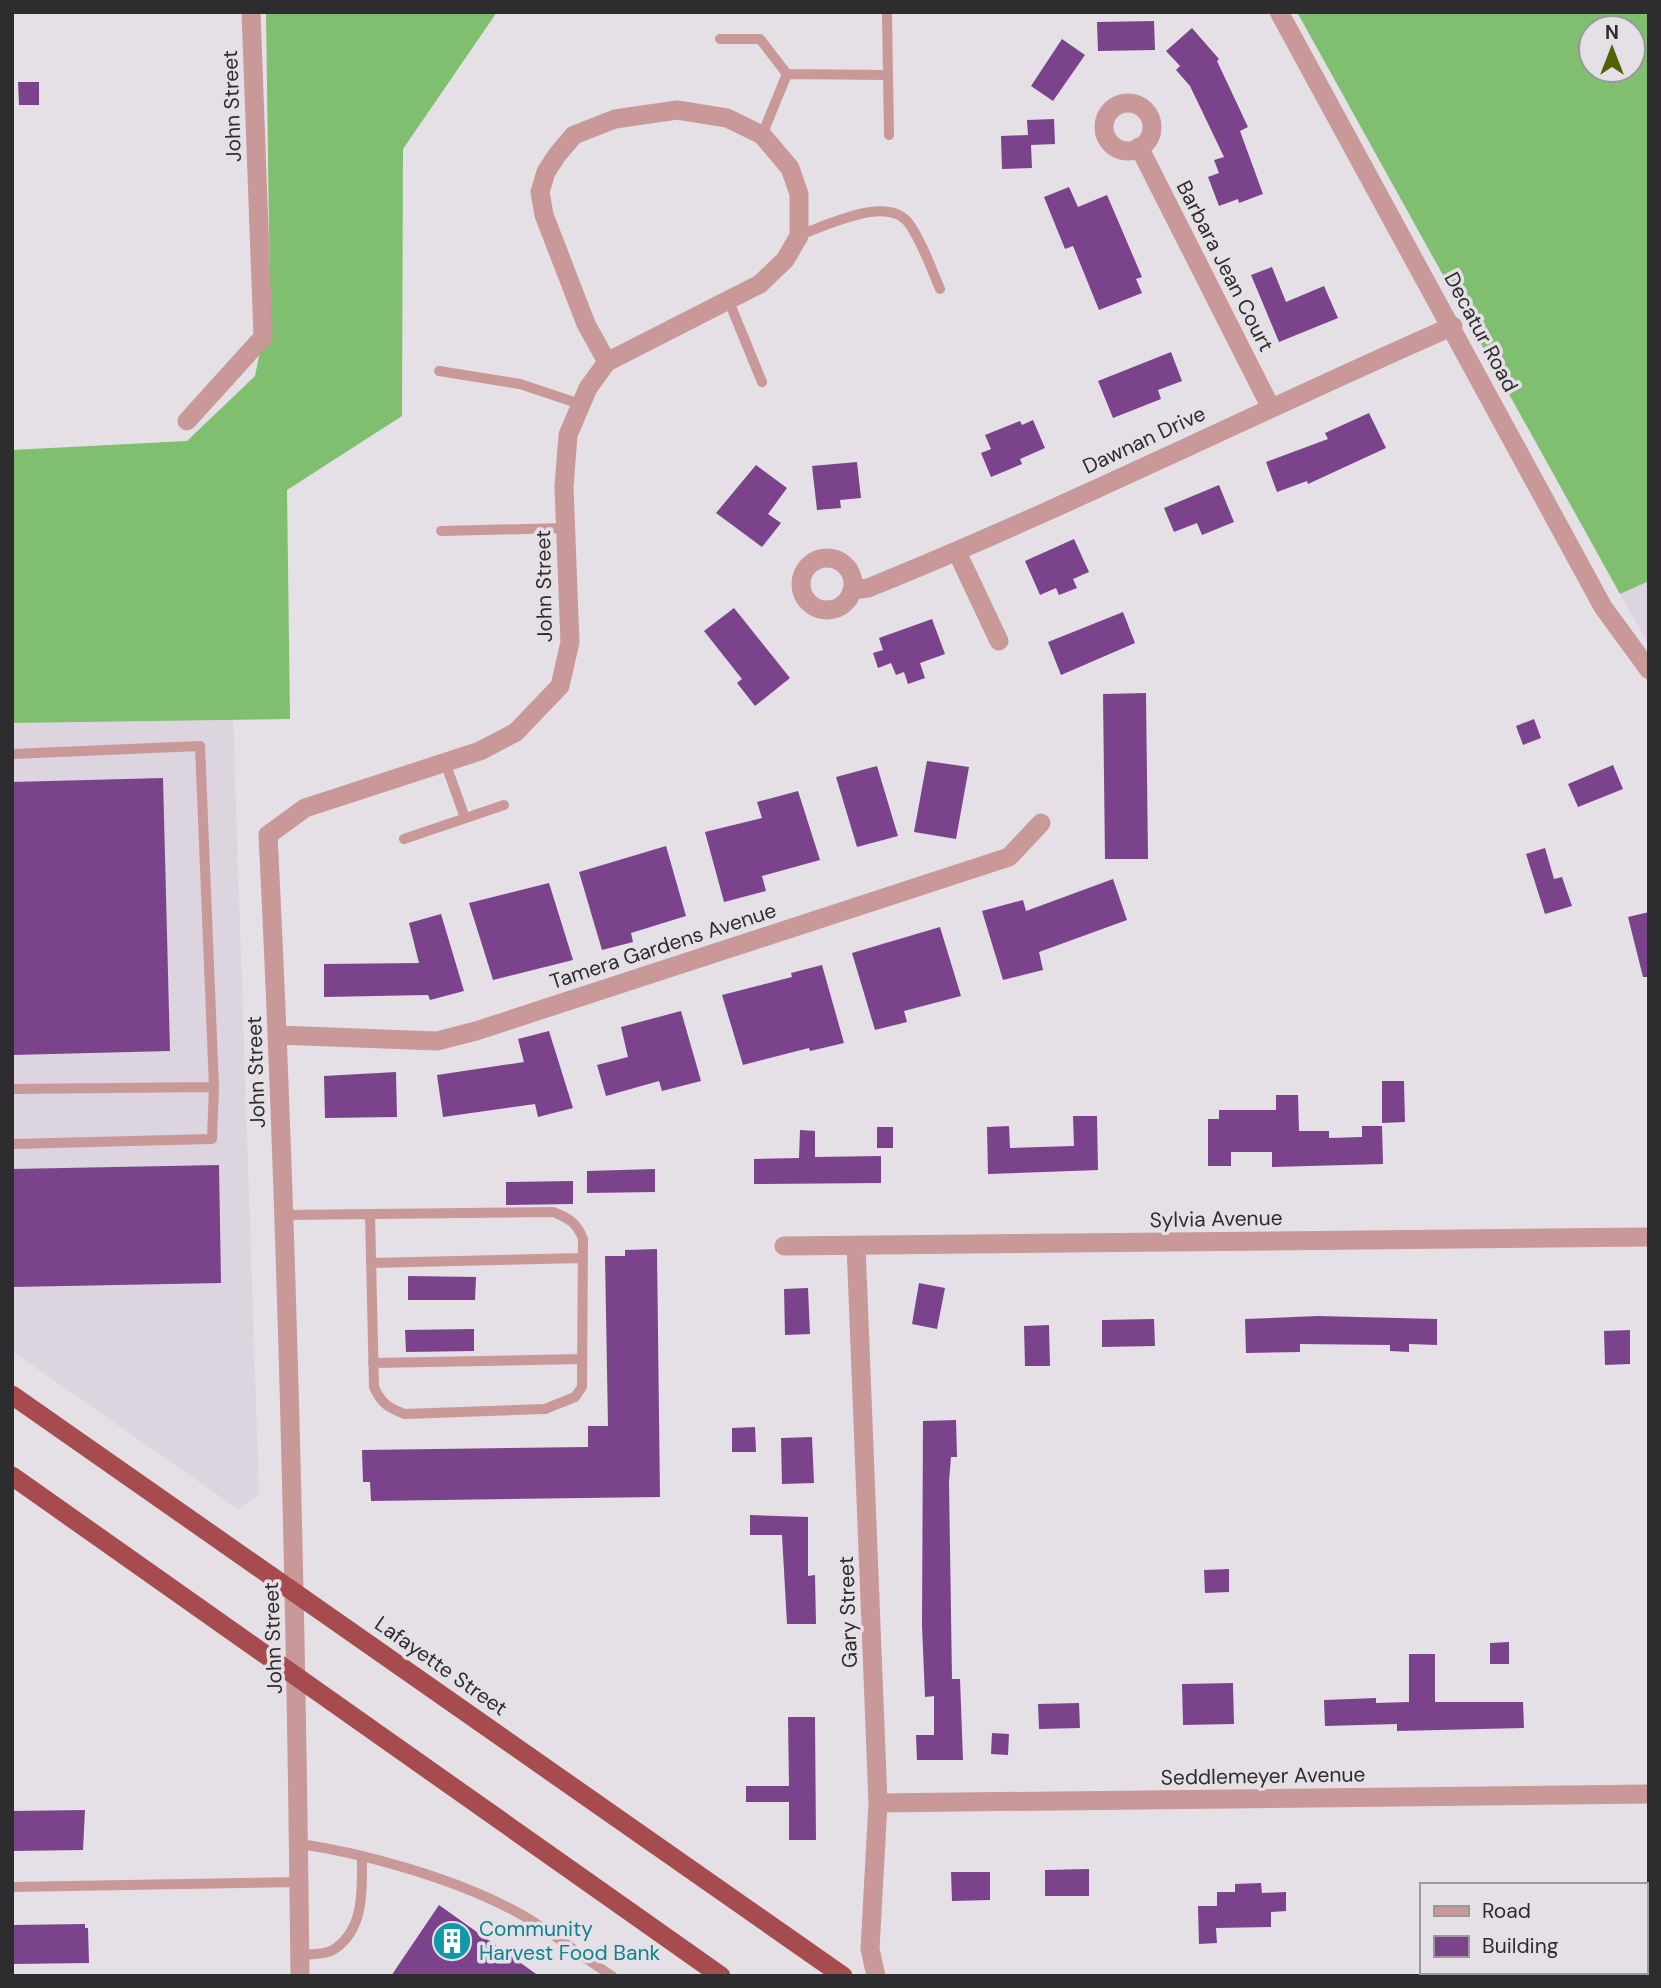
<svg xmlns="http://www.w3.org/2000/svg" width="1661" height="1988" viewBox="0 0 1661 1988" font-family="'DM Sans',sans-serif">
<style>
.built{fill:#dcd4df}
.forest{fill:#7fbf6f;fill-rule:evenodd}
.building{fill:#7c438d}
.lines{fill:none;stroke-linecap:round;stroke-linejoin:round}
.service{stroke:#c99898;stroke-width:10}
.minor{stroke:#c99898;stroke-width:19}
.tertiary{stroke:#c99898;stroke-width:19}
.trunk{stroke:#a64c4f;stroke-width:19}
.labels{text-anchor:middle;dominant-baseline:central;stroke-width:7;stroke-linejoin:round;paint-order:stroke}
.street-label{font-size:21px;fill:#2d2c2e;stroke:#e4e0e5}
.culture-label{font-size:21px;fill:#0d838f;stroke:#e4e0e5;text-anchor:start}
</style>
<rect width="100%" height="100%" fill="#e4e0e5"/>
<path class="built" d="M1649 581V645L1620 594Z
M233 718 259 1494 238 1509 12 1351V723Z"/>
<path class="forest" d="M266 12H497L403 149 402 416 287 490 290 719 12 723V450L187 441 255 376 270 302Z
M1297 12H1649V581L1620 594ZM1591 28H1633V70H1591Z"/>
<path class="building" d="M1154 21 1155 50 1098 51 1097 22Z
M1192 28 1219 59 1217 61 1248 127 1240 131 1263 194 1239 203 1238 199 1219 206 1208 177 1219 173 1214 160 1224 157 1190 86 1176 70 1180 66 1166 51Z
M1062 39 1085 55 1053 101 1031 86Z
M18 82H39V105H19Z
M1054 119 1055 144 1031 145 1032 168 1002 169 1001 136 1028 135 1027 120Z
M1069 187 1078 207 1107 195 1142 277 1136 279 1142 293 1099 310 1073 246 1065 249 1044 197Z
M1272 267 1286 302 1324 286 1338 318 1279 342 1251 275Z
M1171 352 1182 381 1158 390 1161 399 1113 418 1098 381Z
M1369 413 1386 448 1308 484 1307 481 1277 492 1266 462 1328 439 1325 433Z
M1033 420 1045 448 1020 459 1022 464 991 477 981 453 991 449 985 435 1020 421 1022 425Z
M857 462 861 498 840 500 841 508 817 510 812 466Z
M756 465 787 488 768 514 781 523 762 547 716 513Z
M1219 485 1234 522 1202 535 1197 523 1174 532 1164 508Z
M1074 539 1089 572 1073 579 1077 588 1059 595 1056 588 1040 595 1025 561Z
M734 608 790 678 755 706 737 683 742 679 704 631Z
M1123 612 1135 643 1061 675 1048 642Z
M932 619 945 654 920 663 925 678 908 684 904 672 896 675 891 663 878 668 873 653 883 650 879 638Z
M1146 693 1148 859H1105L1103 694Z
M1534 719 1541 738 1523 745 1516 726Z
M927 761 969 767 956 839 914 832Z
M1613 765 1623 789 1578 807 1568 784Z
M877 766 898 836 857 847 836 777Z
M163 778 170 1051 12 1055V782Z
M798 791 820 860 762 876 766 891 724 902 705 832 762 818 757 802Z
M666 846 686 916 631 933 633 942 602 950 579 872Z
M1545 848 1554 879 1562 877 1572 906 1545 914 1526 854Z
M1113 879 1127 920 1039 952 1043 970 1003 980 982 911 1023 900 1026 911Z
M549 883 573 960 493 980 469 903Z
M1649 912V977H1643L1628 917Z
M441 914 464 991 430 1000 428 995 324 997V964L419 963 409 923Z
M940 927 961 996 904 1011 907 1022 875 1030 852 953Z
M822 965 844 1043 810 1051 809 1048 743 1065 722 995 792 977 791 973Z
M681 1011 701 1081 662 1091 659 1081 606 1096 597 1065 628 1057 621 1027Z
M549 1031 573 1108 538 1117 535 1104 443 1117 437 1075 524 1062 518 1039Z
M396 1072 397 1117 325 1118 324 1076Z
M1382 1081H1404L1405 1122 1382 1123Z
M1276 1095H1298L1299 1131H1329V1138L1362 1137V1126H1382L1383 1164 1272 1167V1152H1231V1166H1208V1119H1219V1110H1276Z
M1073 1116H1097L1098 1170 988 1174 987 1127 1009 1126 1010 1148 1074 1146Z
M877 1127H893V1148H877Z
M800 1130 815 1131V1157L881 1156V1183L754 1184V1159L799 1158Z
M219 1165 221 1283 12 1287V1169Z
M655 1169V1192L587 1193V1171Z
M573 1181V1204L506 1205V1182Z
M657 1249 660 1497 371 1501 370 1482H363L362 1450 588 1447V1426H608L605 1256H625V1250Z
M408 1276 476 1277 475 1300H408Z
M919 1283 945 1288 937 1329 912 1324Z
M808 1288 810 1334 785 1335 784 1289Z
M1318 1316 1437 1319V1345L1409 1344V1352L1390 1351V1345L1300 1344V1352L1246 1353 1245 1319Z
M1154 1319 1155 1346 1102 1347V1320Z
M1049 1325 1050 1366H1025L1024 1326Z
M474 1329V1351L406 1352 405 1330Z
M1630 1330V1364L1605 1365 1604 1331Z
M956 1420 957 1457H951L949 1482 952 1679H960L963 1760H917L916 1735H934V1696L925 1697 922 1626 923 1421Z
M755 1427 756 1452H732V1428Z
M812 1437 814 1483 782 1484 781 1438Z
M750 1515 808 1517V1576L815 1575 816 1624H787L782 1535H750Z
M1229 1569V1592L1205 1593 1204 1570Z
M1509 1642V1664H1490V1643Z
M1409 1654H1435V1702H1523L1524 1728 1397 1731V1724L1325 1726 1324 1700 1376 1698V1703L1409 1702Z
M1233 1683 1234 1724 1183 1725 1182 1684Z
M1079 1703 1080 1728 1039 1729 1038 1704Z
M788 1717H815L816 1840H789V1802H746V1786H789Z
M992 1733 1009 1734 1008 1755 991 1754Z
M85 1810 83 1850 12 1851V1811Z
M1089 1869V1896H1045V1870Z
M951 1872H990V1900L952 1901Z
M1261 1883 1262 1893 1286 1892V1911L1271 1912V1927L1216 1928 1217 1943 1199 1944 1198 1906H1217V1892H1235V1884Z
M439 1905 539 1976H391Z
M85 1924V1928H88L89 1963 12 1964V1925Z"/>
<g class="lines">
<path class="service" d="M720 39H760L787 74
M888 75 889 135
M762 135 787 74 888 75 887 14
M799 235C827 226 889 193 910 225 923 244 931 268 940 289
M728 299 762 382
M439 371 520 384 580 404
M441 531 566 528
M12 754 200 746 214 1087 212 1139 12 1144
M445 762 465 818
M404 839 504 805
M12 1089 214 1087
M284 1215 553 1212C569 1218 577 1223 583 1239L582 1387 575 1397 545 1409 405 1414C388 1408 381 1403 374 1387L370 1214
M371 1263 583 1258
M373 1363 582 1359
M300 1844C364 1853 451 1878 509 1908 545 1926 578 1954 612 1976
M12 1887 300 1882
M300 1955C310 1954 325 1955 333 1950 365 1930 362 1889 362 1857"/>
<path class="minor" d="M1104 127a24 24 0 1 1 48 0a24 24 0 1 1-48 0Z
M1139 147 1270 406
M187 421 263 337 251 12
M957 552 999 641
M801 584a26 26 0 1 1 52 0a26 26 0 1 1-52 0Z
M853 590 868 588C1066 508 1257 412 1453 326
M278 1035 437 1041 476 1031 1009 857 1041 823
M856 1245 878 1803 870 1949 876 1976
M784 1246 1649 1237
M878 1803 1649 1794
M300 1976C296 1595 287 1215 268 835L305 808 480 751 516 732 560 686 570 642 564 487 568 435 588 388 607 362 760 284 785 260 799 236V194L790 168 762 135 727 118 677 110 615 119 574 135 557 155 546 172 540 192 544 215 586 324 607 362"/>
<path class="tertiary" d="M1279 12 1603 607 1649 670"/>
<path class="trunk" d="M12 1395 843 1976
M12 1476 721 1976"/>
</g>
<defs>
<g id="building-disc" transform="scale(2.0125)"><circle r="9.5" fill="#0f9aa8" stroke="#e4e0e5"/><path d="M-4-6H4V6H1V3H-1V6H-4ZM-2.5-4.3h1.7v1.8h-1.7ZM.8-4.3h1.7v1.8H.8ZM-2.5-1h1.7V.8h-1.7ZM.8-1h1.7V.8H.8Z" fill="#fff"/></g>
</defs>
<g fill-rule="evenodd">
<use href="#building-disc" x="452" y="1941"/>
</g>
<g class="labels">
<g class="street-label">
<text transform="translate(232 106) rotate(-92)">John Street</text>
<text transform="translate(1225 266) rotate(63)">Barbara Jean Court</text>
<text transform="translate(1481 332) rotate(62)">Decatur Road</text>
<text transform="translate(1144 440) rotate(-25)">Dawnan Drive</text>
<text transform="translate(544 586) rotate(-91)">John Street</text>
<text transform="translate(663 946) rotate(-18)">Tamera Gardens Avenue</text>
<text transform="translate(256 1072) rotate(-92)">John Street</text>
<text transform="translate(1216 1219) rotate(-1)">Sylvia Avenue</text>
<text transform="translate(848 1612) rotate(-92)">Gary Street</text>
<text transform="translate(273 1638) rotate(-92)">John Street</text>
<text transform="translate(441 1666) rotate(35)">Lafayette Street</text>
<text transform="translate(1263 1776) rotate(-1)">Seddlemeyer Avenue</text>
</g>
<g class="culture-label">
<text x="479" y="1929">Community<tspan x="479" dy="24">Harvest Food Bank</tspan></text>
</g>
</g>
<rect width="1661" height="1988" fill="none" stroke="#2d2c2e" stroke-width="28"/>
<rect x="1420" y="1883" width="228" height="91" fill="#e4e0e5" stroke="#9b989c" stroke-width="2"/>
<rect x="1434" y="1906" width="35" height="10" fill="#c99898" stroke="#9b989c" stroke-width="2"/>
<text x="1482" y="1918" font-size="21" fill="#2d2c2e">Road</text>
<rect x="1434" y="1936" width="35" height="21" fill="#7c438d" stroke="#9b989c" stroke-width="2"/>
<text x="1482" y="1953" font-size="21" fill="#2d2c2e">Building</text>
<g transform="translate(1612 49)"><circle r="33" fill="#e4e0e5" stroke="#9b989c" stroke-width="2"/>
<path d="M0-5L12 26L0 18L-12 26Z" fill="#536207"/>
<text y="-10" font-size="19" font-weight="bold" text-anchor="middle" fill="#2d2c2e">N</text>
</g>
</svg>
